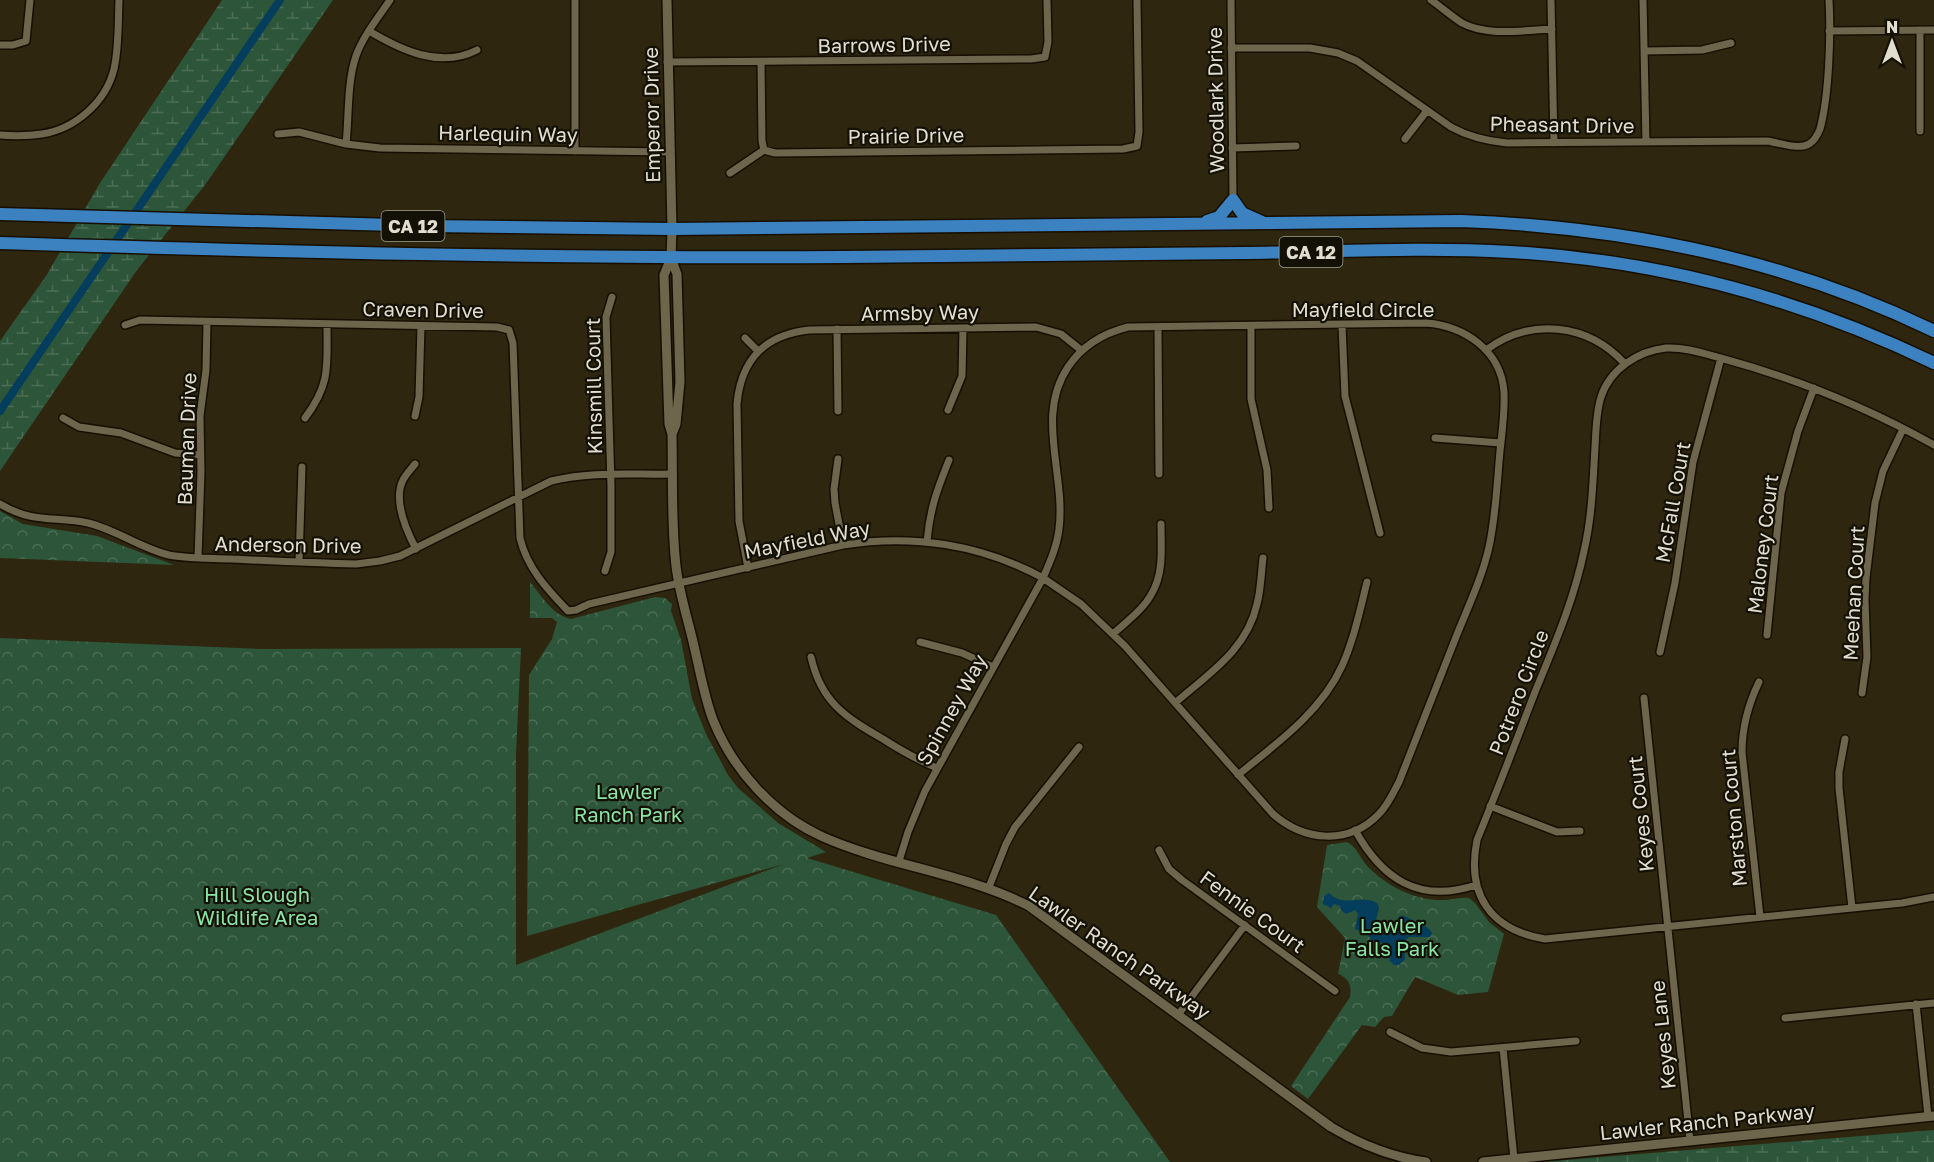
<svg xmlns="http://www.w3.org/2000/svg" width="1934" height="1162" viewBox="0 0 1934 1162" font-family="'Golos Text',sans-serif">
<style>
.wetland{fill:url(#wetland-marsh)}
.park{fill:url(#park-crowns)}
.water{fill:#053d5c}
.lines{fill:none;stroke-linecap:round;stroke-linejoin:round}
.canal{stroke:#053d5c;stroke-width:8}
.minor-casing{stroke:#160f00;stroke-width:10}
.tertiary-casing{stroke:#160f00;stroke-width:12}
.trunk-casing{stroke:#160f00;stroke-width:15}
.minor{stroke:#6d654c;stroke-width:7}
.tertiary{stroke:#6d654c;stroke-width:9}
.trunk{stroke:#3d82c0;stroke-width:12}
.labels{text-anchor:middle;dominant-baseline:central;stroke-width:4.5;stroke-linejoin:round;paint-order:stroke}
.shield{fill:#131006;stroke:#a3a093;stroke-width:1.5}
.shield-label{font-size:18px;font-weight:bold;fill:#e1ddcf}
.street-label{font-size:20px;fill:#e1ddcf;stroke:#131006}
.park-label{font-size:20px;fill:#8ae4a4;stroke:#131006}
</style>
<defs>
<pattern id="wetland-marsh" width="20" height="14" patternUnits="userSpaceOnUse" patternTransform="scale(1.5)"><rect width="20" height="14" fill="#2d5539"/><path d="M1 5h8M5 5V1M11 12h8M15 12V8" fill="none" stroke="#4b6d55"/></pattern>
<pattern id="park-crowns" width="20" height="18" patternUnits="userSpaceOnUse" patternTransform="scale(1.5)"><rect width="20" height="18" fill="#2d5539"/><path d="M2 6a3 3 0 1 1 6 0M12 15a3 3 0 1 1 6 0" fill="none" stroke="#4b6d55"/></pattern>
</defs>
<rect width="100%" height="100%" fill="#2e260e"/>
<path class="wetland" d="M222 0H333L205 185 137 270 0 471V341L46 276 100 183Z
M1934 1130V1162H1541Z"/>
<path class="park" d="M0 511 23 524 97 536 174 565 0 558Z
M530 582C542 596 552 615 571 619L655 597 665 598 672 604 671 611 681 640 692 699 706 734 728 775 738 788 778 823 826 852 807 858 996 915 1170 1162H0V638L261 649 521 648 516 754V965L784 864 527 936 529 675 552 639 557 622 552 618H530Z
M1347 842C1356 846 1361 859 1368 867 1388 887 1416 901 1445 900 1453 900 1461 897 1469 898L1475 903 1489 922 1504 934 1488 992 1458 995 1415 977 1392 1016 1384 1017 1375 1027 1362 1025 1308 1099 1291 1086 1350 997C1352 986 1349 978 1338 974L1345 938 1317 907 1327 845Z"/>
<path class="water" d="M1329 893C1345 909 1359 893 1377 903L1379 908 1375 923 1380 933 1389 934C1398 927 1394 922 1400 916H1404L1428 928 1432 933 1430 937H1409L1404 942 1405 959 1399 965H1394L1390 961 1386 944 1372 941 1367 933 1355 929 1358 914 1355 910 1346 914 1341 910 1340 906 1334 904 1331 908 1323 904 1324 896Z"/>
<g class="lines">
<path class="canal" d="M0 411 280 0"/>
<g class="minor-casing">
<path id="minor" d="M575 0V151
M1231 0 1233 200
M1431 0C1441 7 1451 16 1462 23 1488 37 1524 30 1552 29
M1551 0 1554 143
M1643 0 1646 142
M1920 30V131
M369 31C401 50 440 69 477 50
M1829 31 1934 30
M0 45H13L26 41 30 0
M1231 48H1310L1338 53 1357 61 1451 127C1469 137 1486 141 1507 143L1768 141C1779 143 1799 150 1809 144 1814 141 1818 134 1820 129 1829 96 1831 35 1829 0
M1646 51 1702 50 1731 43
M667 62 1031 59 1045 57 1048 42 1047 0
M761 62 762 141 764 150 775 153 1123 149 1137 146 1139 132 1137 0
M278 134 299 132 346 144 380 148 669 152
M0 135C14 136 28 136 42 134 75 129 106 102 114 69 119 47 118 22 119 0
M1405 139 1426 112
M346 144C349 116 347 82 356 56 363 36 378 18 390 0
M1232 148 1296 146
M730 173 764 150
M1426 323C1464 326 1501 350 1504 392 1505 412 1502 432 1500 451 1497 483 1496 515 1489 547 1482 578 1468 607 1456 637 1437 685 1418 733 1399 782 1393 793 1388 805 1379 814 1348 846 1304 841 1273 814L1125 646 1081 604 1043 578C1050 562 1057 546 1059 529 1066 475 1035 416 1068 367 1082 346 1104 333 1128 327Z
M125 325 140 320 497 327 509 330 513 343 520 538C527 568 547 589 568 611L576 610 589 604 843 545C912 534 981 544 1043 578L925 791 908 832 899 861
M1342 325 1345 396 1380 533
M1251 326V399L1267 470 1269 508
M1158 327 1159 474
M837 329 838 411
M745 338 758 351
M1486 350C1530 317 1588 323 1625 364
M948 410 962 376 963 328
M415 416 419 397 421 326
M63 418 79 427 121 433 175 453 200 455
M305 418C331 384 327 365 327 324
M1435 438 1501 443
M1934 445C1868 408 1797 379 1724 359 1705 354 1686 347 1666 348 1638 351 1610 369 1601 397 1596 413 1596 430 1595 447 1593 481 1592 517 1584 551 1574 600 1554 646 1535 692 1516 742 1497 791 1477 840 1466 895 1491 930 1545 939L1902 903 1934 897
M838 459 834 489 835 503 843 545
M415 464C411 469 406 474 403 480 393 500 406 530 416 549
M0 504C33 524 55 516 88 523 117 530 140 548 169 555 189 559 211 558 232 559 274 561 315 563 356 564L380 561 400 556 551 481C591 471 632 475 673 474
M927 542C930 508 937 490 949 460
M198 558 201 472 200 416 206 370 207 322
M299 562 302 467
M748 568 739 521 737 404C741 360 764 335 809 330L1036 327 1061 334 1081 350
M605 571 611 552V486L606 317 612 297
M1113 634C1126 622 1144 609 1152 593 1164 573 1161 547 1161 524
M1767 635 1781 493 1798 431 1814 388
M920 642 962 653 993 667
M1660 652 1675 583 1693 462 1721 358
M811 657C821 702 845 717 883 739 900 750 918 760 937 768
M1759 682C1748 705 1742 726 1742 752L1760 917
M1862 693 1867 657 1865 600 1866 578 1875 503 1883 471 1903 429
M1644 698 1690 1141
M1175 703C1208 674 1247 650 1257 604 1261 589 1261 574 1263 558
M1845 739 1839 772V788L1852 908
M1238 775C1276 744 1321 712 1342 666 1354 639 1360 610 1367 582
M1490 806 1557 832 1580 831
M1355 830C1382 879 1419 904 1476 885
M1159 850 1169 869 1182 880 1335 991
M989 887 1006 844 1015 827 1079 747
M1916 1004 1928 1116
M1178 1015 1245 925
M1785 1018 1934 1003
M1390 1032 1422 1048 1451 1052 1576 1041
M1503 1048 1514 1159"/>
</g>
<g class="tertiary-casing">
<path id="tertiary" d="M667 0 672 229 671 258 664 275 669 424 672 434C673 478 671 522 676 566 679 592 688 620 694 646 700 671 704 696 713 720 733 770 774 815 823 837 889 866 964 873 1029 906L1331 1127C1361 1145 1392 1157 1426 1162
M671 258 677 274 680 382 676 424 672 434
M1483 1162 1934 1116"/>
</g>
<g class="trunk-casing">
<path id="trunk" d="M1233 200 1242 213 1262 222
M0 214 429 226 672 229 1461 221C1625 227 1786 259 1934 331
M1207 221 1219 217 1233 200
M0 243C281 252 562 259 843 257 977 256 1111 254 1245 253 1333 252 1422 247 1510 252 1657 260 1801 299 1934 363"/>
</g>
<use href="#minor" class="minor"/>
<use href="#tertiary" class="tertiary"/>
<use href="#trunk" class="trunk"/>
</g>
<g class="labels">
<g class="shield">
<rect x="381.5" y="211" width="63" height="30" rx="4.5"/>
<rect x="1279.5" y="237" width="63" height="30" rx="4.5"/>
</g>
<g class="shield-label">
<text x="413" y="226">CA 12</text>
<text x="1311" y="252">CA 12</text>
</g>
<g class="street-label">
<text transform="translate(884 44) rotate(-1)">Barrows Drive</text>
<text transform="translate(1215 100) rotate(-91)">Woodlark Drive</text>
<text transform="translate(651 115) rotate(-91)">Emperor Drive</text>
<text transform="translate(1562 124) rotate(1)">Pheasant Drive</text>
<text transform="translate(508 133) rotate(1)">Harlequin Way</text>
<text transform="translate(906 135) rotate(-1)">Prairie Drive</text>
<text transform="translate(423 309) rotate(1)">Craven Drive</text>
<text x="1363" y="309">Mayfield Circle</text>
<text transform="translate(920 312) rotate(-1)">Armsby Way</text>
<text transform="translate(593 386) rotate(-91)">Kinsmill Court</text>
<text transform="translate(186 439) rotate(-88)">Bauman Drive</text>
<text transform="translate(1672 502) rotate(-80)">McFall Court</text>
<text transform="translate(807 539) rotate(-11)">Mayfield Way</text>
<text transform="translate(288 544) rotate(1)">Anderson Drive</text>
<text transform="translate(1762 544) rotate(-83)">Maloney Court</text>
<text transform="translate(1853 593) rotate(-87)">Meehan Court</text>
<text transform="translate(1518 692) rotate(-69)">Potrero Circle</text>
<text transform="translate(951 709) rotate(-61)">Spinney Way</text>
<text transform="translate(1640 814) rotate(-96)">Keyes Court</text>
<text transform="translate(1733 818) rotate(-95)">Marston Court</text>
<text transform="translate(1253 911) rotate(36)">Fennie Court</text>
<text transform="translate(1120 952) rotate(35)">Lawler Ranch Parkway</text>
<text transform="translate(1662 1035) rotate(-96)">Keyes Lane</text>
<text transform="translate(1707 1121) rotate(-6)">Lawler Ranch Parkway</text>
</g>
<g class="park-label">
<text x="628" y="791">Lawler<tspan x="628" dy="23">Ranch Park</tspan></text>
<text x="257" y="894">Hill Slough<tspan x="257" dy="23">Wildlife Area</tspan></text>
<text x="1392" y="925">Lawler<tspan x="1392" dy="23">Falls Park</tspan></text>
</g>
</g>
<g transform="translate(1892 42)" stroke="#131006" stroke-width="4.5" paint-order="stroke">
<path d="M0-4.5L10 22L0 15L-10 22Z" fill="#e1ddcf"/>
<text y="-9" font-size="16" font-weight="bold" text-anchor="middle" fill="#e1ddcf">N</text>
</g>
</svg>
